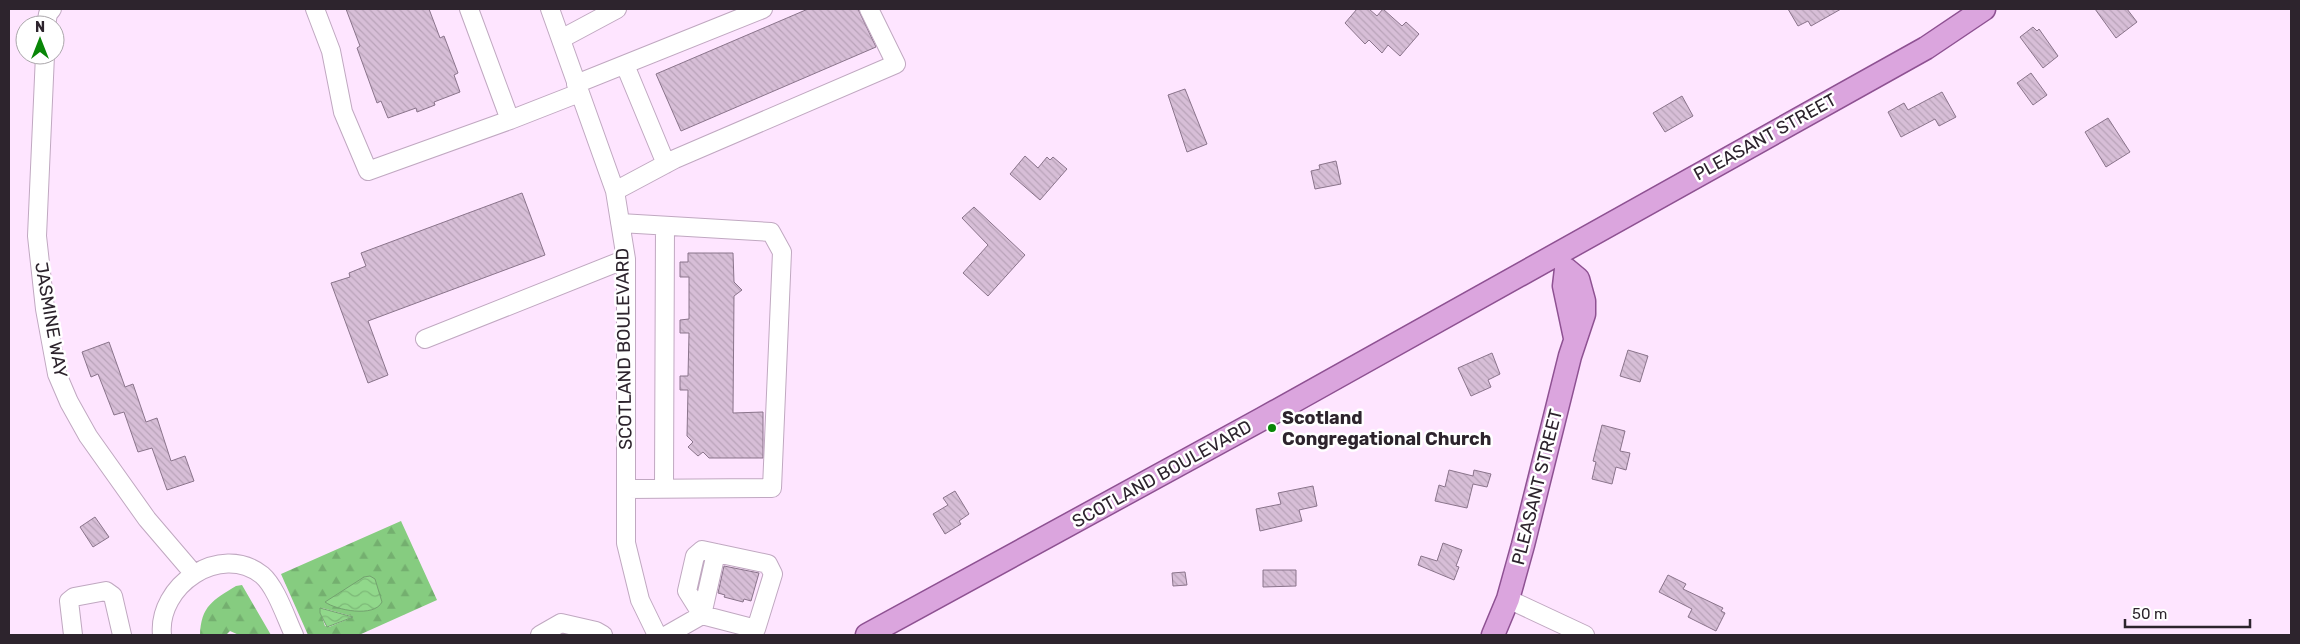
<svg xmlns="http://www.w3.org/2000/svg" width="2300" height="644" viewBox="0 0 2300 644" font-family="Rubik,sans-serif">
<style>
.forest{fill:url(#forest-firs);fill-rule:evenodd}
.water{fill:url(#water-waves);stroke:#73a26f}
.building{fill:url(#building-back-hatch);stroke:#8a748b}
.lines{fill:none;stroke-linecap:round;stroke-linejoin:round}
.minor-casing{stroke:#c0a8c1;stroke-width:20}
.major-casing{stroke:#8e5192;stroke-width:25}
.minor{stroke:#fff;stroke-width:18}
.major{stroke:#dba5de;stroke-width:22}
.poi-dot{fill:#098608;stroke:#fff;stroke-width:2}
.labels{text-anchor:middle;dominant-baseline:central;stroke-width:5;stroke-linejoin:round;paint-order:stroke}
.street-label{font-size:18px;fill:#2d242d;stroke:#fff}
.poi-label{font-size:18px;font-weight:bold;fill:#2d242d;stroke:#fff;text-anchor:start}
</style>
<defs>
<pattern id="forest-firs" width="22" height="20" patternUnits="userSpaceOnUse" patternTransform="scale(1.25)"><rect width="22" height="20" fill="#86cc80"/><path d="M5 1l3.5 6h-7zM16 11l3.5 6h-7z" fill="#74af6f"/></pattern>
<pattern id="water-waves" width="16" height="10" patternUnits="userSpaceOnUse" patternTransform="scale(1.25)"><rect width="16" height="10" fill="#91d88b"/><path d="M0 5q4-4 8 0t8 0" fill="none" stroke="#7db978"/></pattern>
<pattern id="building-back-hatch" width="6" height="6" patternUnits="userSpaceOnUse" patternTransform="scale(1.25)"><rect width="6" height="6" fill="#d7bed7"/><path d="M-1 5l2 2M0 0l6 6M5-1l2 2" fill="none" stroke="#b9a3b9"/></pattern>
</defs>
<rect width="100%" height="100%" fill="#fee5ff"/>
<path class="forest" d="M401 521 437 600 359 635H308L281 574ZM322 608 351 616 353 617 329 627 325 626 320 611Z
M242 585 271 635H239L230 631 226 635H200C201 606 213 600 236 586Z"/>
<path class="water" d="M370 576 375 579 382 602C374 618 336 610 325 602L364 577Z
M320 608 353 617 327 627 320 613Z"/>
<path class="building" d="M346 9H429L440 38 444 36 458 73 454 75 460 92 434 102 435 105 417 112 416 108 388 118 381 101 377 103 357 48 360 46Z
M808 9H858L876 47 681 131 656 74Z
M1357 9H1369L1377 16 1383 9 1402 26 1406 22 1419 34 1400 56 1388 45 1382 53 1369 40 1365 44 1345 23Z
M1788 9H1841L1811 26 1808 21 1798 26Z
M2095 9H2127L2137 22 2116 38Z
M2033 27 2037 31 2039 29 2058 56 2043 68 2020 37Z
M2031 73 2047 95 2033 105 2017 83Z
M1185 89 1207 144 1187 152 1168 95Z
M1942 92 1956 117 1939 126 1935 119 1901 137 1888 112 1904 103 1908 110Z
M1682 96 1693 116 1665 132 1653 113Z
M2108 118 2130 152 2106 167 2085 132Z
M1025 156 1038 168 1047 157 1050 160 1053 157 1067 169 1040 200 1010 174Z
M1336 161 1341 184 1315 189 1311 171 1320 169 1319 165Z
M522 193 545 255 368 321 388 375 368 383 331 283 350 277 349 273 366 266 361 253Z
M974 207 1025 255 988 296 963 273 988 245 962 218Z
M688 253H733L734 282 742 290 734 296 733 413 763 412V458H709L703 452 698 456 688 447 693 442 687 436 688 390H680V376H688L689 333H680V320L689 319V277H680V262H688Z
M109 342 125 387 133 384 146 422 157 418 171 461 185 456 194 481 167 490 152 448 138 452 124 412 114 415 98 374 91 377 82 352Z
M1628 350 1648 356 1640 382 1620 376Z
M1492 353 1500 374 1488 380 1491 387 1471 396 1458 368Z
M1602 425 1625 431 1620 451 1630 453 1626 470 1616 467 1612 484 1592 479 1596 462 1593 461Z
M1449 470 1473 476 1474 470 1491 474 1487 487 1473 484 1467 508 1435 501 1439 485 1445 487Z
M1313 486 1317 506 1299 510 1302 521 1260 531 1256 509 1281 504 1278 493Z
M955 491 969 514 959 521 961 524 945 534 933 514 948 505 943 498Z
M95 517 109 537 93 547 80 527Z
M1443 543 1462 550 1456 566 1459 567 1454 580 1418 565 1421 556 1437 561Z
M724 566 759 573 751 601 744 599 743 602 724 597 725 595 718 593Z
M1263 570H1296V586L1263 587Z
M1185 572 1187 585 1173 586 1172 573Z
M1668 575 1686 584 1683 589 1723 608 1721 611 1725 613 1716 631 1688 617 1692 609 1659 592Z"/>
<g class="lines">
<g class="minor-casing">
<path id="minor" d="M315 9 331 51 343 112 368 171 510 120
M469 9 510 120 579 93
M550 9 615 191 626 259V543L640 600 657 635
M46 25 48 14 52 9
M561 39 617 9
M45 55 37 236 45 309 57 374 69 402 88 436 147 519 194 574
M625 65 666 164
M576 84 763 9
M615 191 675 159 896 64 869 9
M620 223 771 232 782 252 772 488 626 489
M425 339 626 259
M664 487 665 226
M1508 599 1585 635
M702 615 716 553
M73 635 69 601 74 597 106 591 113 596 122 635
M162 635C157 586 220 542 262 575 276 587 286 618 294 635
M540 635 561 623 596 631 603 635
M667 635 702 615 756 629 773 574 768 564 702 550 695 556 687 591 702 615"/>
</g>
<g class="major-casing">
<path id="major" d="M867 635 1262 419 1926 48 1984 9
M1493 635 1508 599 1523 545 1570 356 1584 314V301L1578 279 1566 269 1564 286 1575 338"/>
</g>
<use href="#minor" class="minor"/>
<use href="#major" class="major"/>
</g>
<circle class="poi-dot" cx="1272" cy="428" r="5"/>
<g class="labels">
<g class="street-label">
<text transform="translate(1765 137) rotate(-29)">PLEASANT STREET</text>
<text transform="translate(51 320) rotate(80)">JASMINE WAY</text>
<text transform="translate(624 349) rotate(-91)">SCOTLAND BOULEVARD</text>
<text transform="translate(1162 474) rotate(-29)">SCOTLAND BOULEVARD</text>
<text transform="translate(1537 487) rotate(-76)">PLEASANT STREET</text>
</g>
<g class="poi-label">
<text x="1282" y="418">Scotland<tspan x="1282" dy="21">Congregational Church</tspan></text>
</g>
</g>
<rect width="2300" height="644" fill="none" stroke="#2d242d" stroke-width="20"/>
<g transform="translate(40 40)"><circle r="24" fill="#ffffff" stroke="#aba7ab"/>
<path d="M0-4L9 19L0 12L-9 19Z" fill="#098608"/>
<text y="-8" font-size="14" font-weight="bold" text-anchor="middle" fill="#2d242d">N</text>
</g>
<path d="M2125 619v8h125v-8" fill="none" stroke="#2d242d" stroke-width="2.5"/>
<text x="2132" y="619" font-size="15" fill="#2d242d" stroke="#ffffff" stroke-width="4" paint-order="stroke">50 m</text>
</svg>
